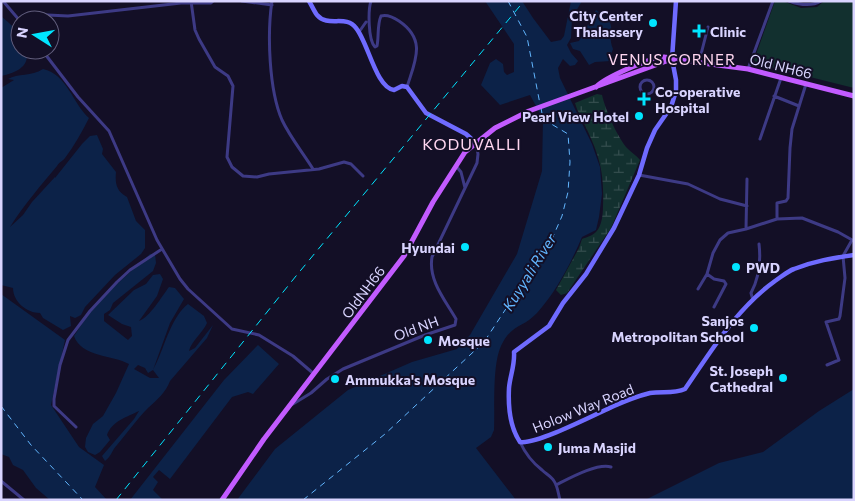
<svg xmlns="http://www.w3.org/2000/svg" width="855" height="501" viewBox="0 0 855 501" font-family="Commissioner,sans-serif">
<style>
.wetland{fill:url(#wetland-marsh)}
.pitch{fill:#12302f}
.water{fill:#0c2248}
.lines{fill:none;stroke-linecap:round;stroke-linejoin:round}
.ferry{stroke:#62b6ff;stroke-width:1;stroke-dasharray:6 5;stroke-linecap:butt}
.street{stroke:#3d3a85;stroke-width:3}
.secondary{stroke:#6f6bff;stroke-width:4.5}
.primary{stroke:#c25bff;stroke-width:5}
.rail{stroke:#00e5ff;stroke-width:1;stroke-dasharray:8 6;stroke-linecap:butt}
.poi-dot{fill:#00e5ff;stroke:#130f26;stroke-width:2}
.labels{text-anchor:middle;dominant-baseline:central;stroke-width:4;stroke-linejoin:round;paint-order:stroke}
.poi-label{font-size:14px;font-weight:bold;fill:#d9d4ff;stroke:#130f26;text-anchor:start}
.street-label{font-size:14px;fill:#d9d4ff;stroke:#130f26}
.neighbourhood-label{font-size:15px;letter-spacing:1px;fill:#ffd6f0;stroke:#130f26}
.water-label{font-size:15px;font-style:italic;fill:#62b6ff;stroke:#130f26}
.quarter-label{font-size:16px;letter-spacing:1px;fill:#ffd6f0;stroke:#130f26}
</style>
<defs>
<pattern id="wetland-marsh" width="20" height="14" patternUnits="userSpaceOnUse" patternTransform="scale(1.25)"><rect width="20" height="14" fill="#12302f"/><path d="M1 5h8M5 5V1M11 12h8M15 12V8" fill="none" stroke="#344d4e"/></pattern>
</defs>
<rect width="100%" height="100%" fill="#130f26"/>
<path class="wetland" d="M597 94 602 95C605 109 618 139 628 149 632 153 636 155 640 160L611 228 567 293 561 295 556 290 579 248 582 239C587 237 592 236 596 232 602 226 603 214 603 206 605 163 595 146 577 109L575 103Z"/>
<path class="pitch" d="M775 1H783L801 8 817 7 824 1H854V88L758 64 754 60Z"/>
<path class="water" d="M485 1H522L533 18 551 42 561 40 564 36 571 1H582L572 18 571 38 567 45 571 53 578 61 575 65 570 66 563 59 558 68 560 78 592 144 600 167 602 194 599 217 596 230 582 237C571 263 556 292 537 313 523 328 511 324 501 346 492 366 495 407 494 430L491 437 476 448 516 500H237L275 449 348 390 412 362 457 349 470 335 517 254 542 171 543 119 530 95 500 105 481 85 490 63 496 59 503 64 504 72 507 75 514 72V44Z
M596 10C622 27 605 29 613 49L611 55 613 56 611 61 595 62 589 65 580 51 573 49 570 43 579 41Z
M1 16C15 28 20 31 20 50H26C31 67 15 73 1 76Z
M43 69C67 74 73 104 89 118 82 132 74 146 65 158 63 161 59 162 57 166 41 185 24 205 10 227L23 215 32 202 55 177V178L82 144 90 136 97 135 103 149 102 154 116 172C115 183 116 191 127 197L136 221 145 230V248L141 254 115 275 85 307 81 315 75 318 70 316 71 326 63 330 43 318 40 313C27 313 13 302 13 288L1 285V88L14 80 8 79C18 73 31 77 43 69Z
M150 254H155L156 263 153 271 113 303 110 310 104 314V321L128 340 132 336 131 327 122 324 108 315 134 290 146 284 153 275 160 274 163 279 157 296 139 321C150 317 162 296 169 287L175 288 184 299 170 323 153 370 148 373 145 368 138 365 134 369 150 378H159L153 370C164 350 170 318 188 304L204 316 207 323C203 332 191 342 189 351L195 348 213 325 207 338 170 381C166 392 157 400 148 408 137 419 127 433 117 445 112 450 111 457 105 461L102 456 134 419 139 411C127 417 112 421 107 435L110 440 100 452 95 455 88 452 85 447 86 438 93 424 103 416 116 393 129 364C113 355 81 357 74 336L96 303Z
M1 294 65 340 51 405 79 447 104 465 95 487 107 500H50L36 488 23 470 13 465 9 457 1 454Z
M258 345 279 364 253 394 248 392 232 397 170 479 159 470 153 477 158 482 153 490 163 500H130L224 380Z
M854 389V500H645L719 463 763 452 819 411Z"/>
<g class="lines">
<path class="ferry" d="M508 1 527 37 540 104
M1 406 31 445 83 500
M303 500 385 434 484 342 552 239 562 216 568 192 570 162 568 134 543 119 541 108"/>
<path class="street" d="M3 1 20 21
M191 1 195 30 199 39 215 67 228 76 233 86 227 157 232 167 243 176 257 177 269 174 319 169 344 162 351 164 363 176
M242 1 272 5
M272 1C267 34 269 90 282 120 290 137 303 153 313 169
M371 1C368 10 368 40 375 47L377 46C379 36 377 25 381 16 387 14 393 17 399 21 427 40 415 61 407 87
M789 1C800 5 811 7 821 1
M18 19 27 14 68 16 181 3H211L213 1
M359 32 366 22
M42 50 78 97 109 131 157 240 180 279 188 289 232 329 259 335 293 356 314 374
M699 62 708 27
M748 69 773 1
M640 87a7 7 0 1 1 14 0a7 7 0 1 1-14 0Z
M774 96 799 106
M760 139 781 78
M456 166 461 172 465 188
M639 175 688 184 720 199 747 206
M777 219V203L786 201 788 198 790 148 792 129 806 84
M746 229 747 179
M698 289 707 274
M753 300 751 293C759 278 761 261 759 244
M714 307 726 284 724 281 714 279 707 274 713 253 720 240 728 233 746 229 777 219 802 218 838 232 854 241
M827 365 839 360 826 322 839 319 840 316 845 278 843 256 852 240
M293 404 311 393 327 379 343 369 425 335 455 325 456 319C445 300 428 280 432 257L477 163 478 154 476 143
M76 427 54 406V399L60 365 68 340 90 311 117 282 130 270 162 249
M520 442C525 453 533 463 542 470 546 474 551 476 554 481 558 487 558 493 560 500
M1 481 24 500
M556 485C570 478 597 463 611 467"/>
<path class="secondary" d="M309 1C312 6 314 11 317 15 328 28 346 14 356 28 368 42 376 88 394 90L402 86 407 87 426 113 466 134 476 143
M676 1 672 59 676 80V91L671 107 655 130 647 148 639 175 614 228 586 274 563 303 549 326 514 352C515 365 510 376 509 388 508 407 510 427 520 442 536 445 596 414 614 406 625 401 638 396 650 393 662 391 674 394 685 389 712 350 736 309 775 281 781 277 788 271 794 269 814 261 833 258 854 255"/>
<path class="primary" d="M596 87C604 78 653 56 665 57 666 57 671 59 672 59L748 69 854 96
M222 500 264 439 404 256 433 202 465 152 495 128 529 111 672 59"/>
<path class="rail" d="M116 500 296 276 524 1"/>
</g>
<g class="poi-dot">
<circle cx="653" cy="23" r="5"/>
<path d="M696.5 23.5h5v5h5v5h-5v5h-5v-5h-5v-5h5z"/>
<path d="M641.5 91.5h5v5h5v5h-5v5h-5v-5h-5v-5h5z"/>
<circle cx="639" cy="116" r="5"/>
<circle cx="465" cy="247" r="5"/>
<circle cx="736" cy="267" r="5"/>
<circle cx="754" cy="328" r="5"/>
<circle cx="428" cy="340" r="5"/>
<circle cx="783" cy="378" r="5"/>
<circle cx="335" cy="379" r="5"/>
<circle cx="548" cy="447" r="5"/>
</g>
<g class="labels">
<g class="poi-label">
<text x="643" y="15" text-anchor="end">City Center<tspan x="643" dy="16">Thalassery</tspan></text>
<text x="710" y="31">Clinic</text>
<text x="655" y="91">Co-operative<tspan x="655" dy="16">Hospital</tspan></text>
<text x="629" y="116" text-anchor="end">Pearl View Hotel</text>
<text x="455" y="247" text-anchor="end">Hyundai</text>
<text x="746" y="267">PWD</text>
<text x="744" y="320" text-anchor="end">Sanjos<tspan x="744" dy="16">Metropolitan School</tspan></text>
<text x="438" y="340">Mosque</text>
<text x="773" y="370" text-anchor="end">St. Joseph<tspan x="773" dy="16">Cathedral</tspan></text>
<text x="345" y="379">Ammukka's Mosque</text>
<text x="558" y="447">Juma Masjid</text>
</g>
<g class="street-label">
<text transform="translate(781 66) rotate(14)">Old NH66</text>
<text transform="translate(363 292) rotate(-53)">OldNH66</text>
<text transform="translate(416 328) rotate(-20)">Old NH</text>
<text transform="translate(583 408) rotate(-22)">Holow Way Road</text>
</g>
<g class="neighbourhood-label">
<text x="672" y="59">VENUS CORNER</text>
</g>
<g class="water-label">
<text transform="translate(529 272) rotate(-58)">Kuyyali River</text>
</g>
<g class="quarter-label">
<text x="472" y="143">KODUVALLI</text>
</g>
</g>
<rect width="855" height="501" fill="none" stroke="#d9d4ff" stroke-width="5"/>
<g transform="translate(35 35) rotate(281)"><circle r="24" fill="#130f26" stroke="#625e7d"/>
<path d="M0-4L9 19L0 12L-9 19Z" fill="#00e5ff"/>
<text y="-8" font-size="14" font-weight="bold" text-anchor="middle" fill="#d9d4ff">N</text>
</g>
</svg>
